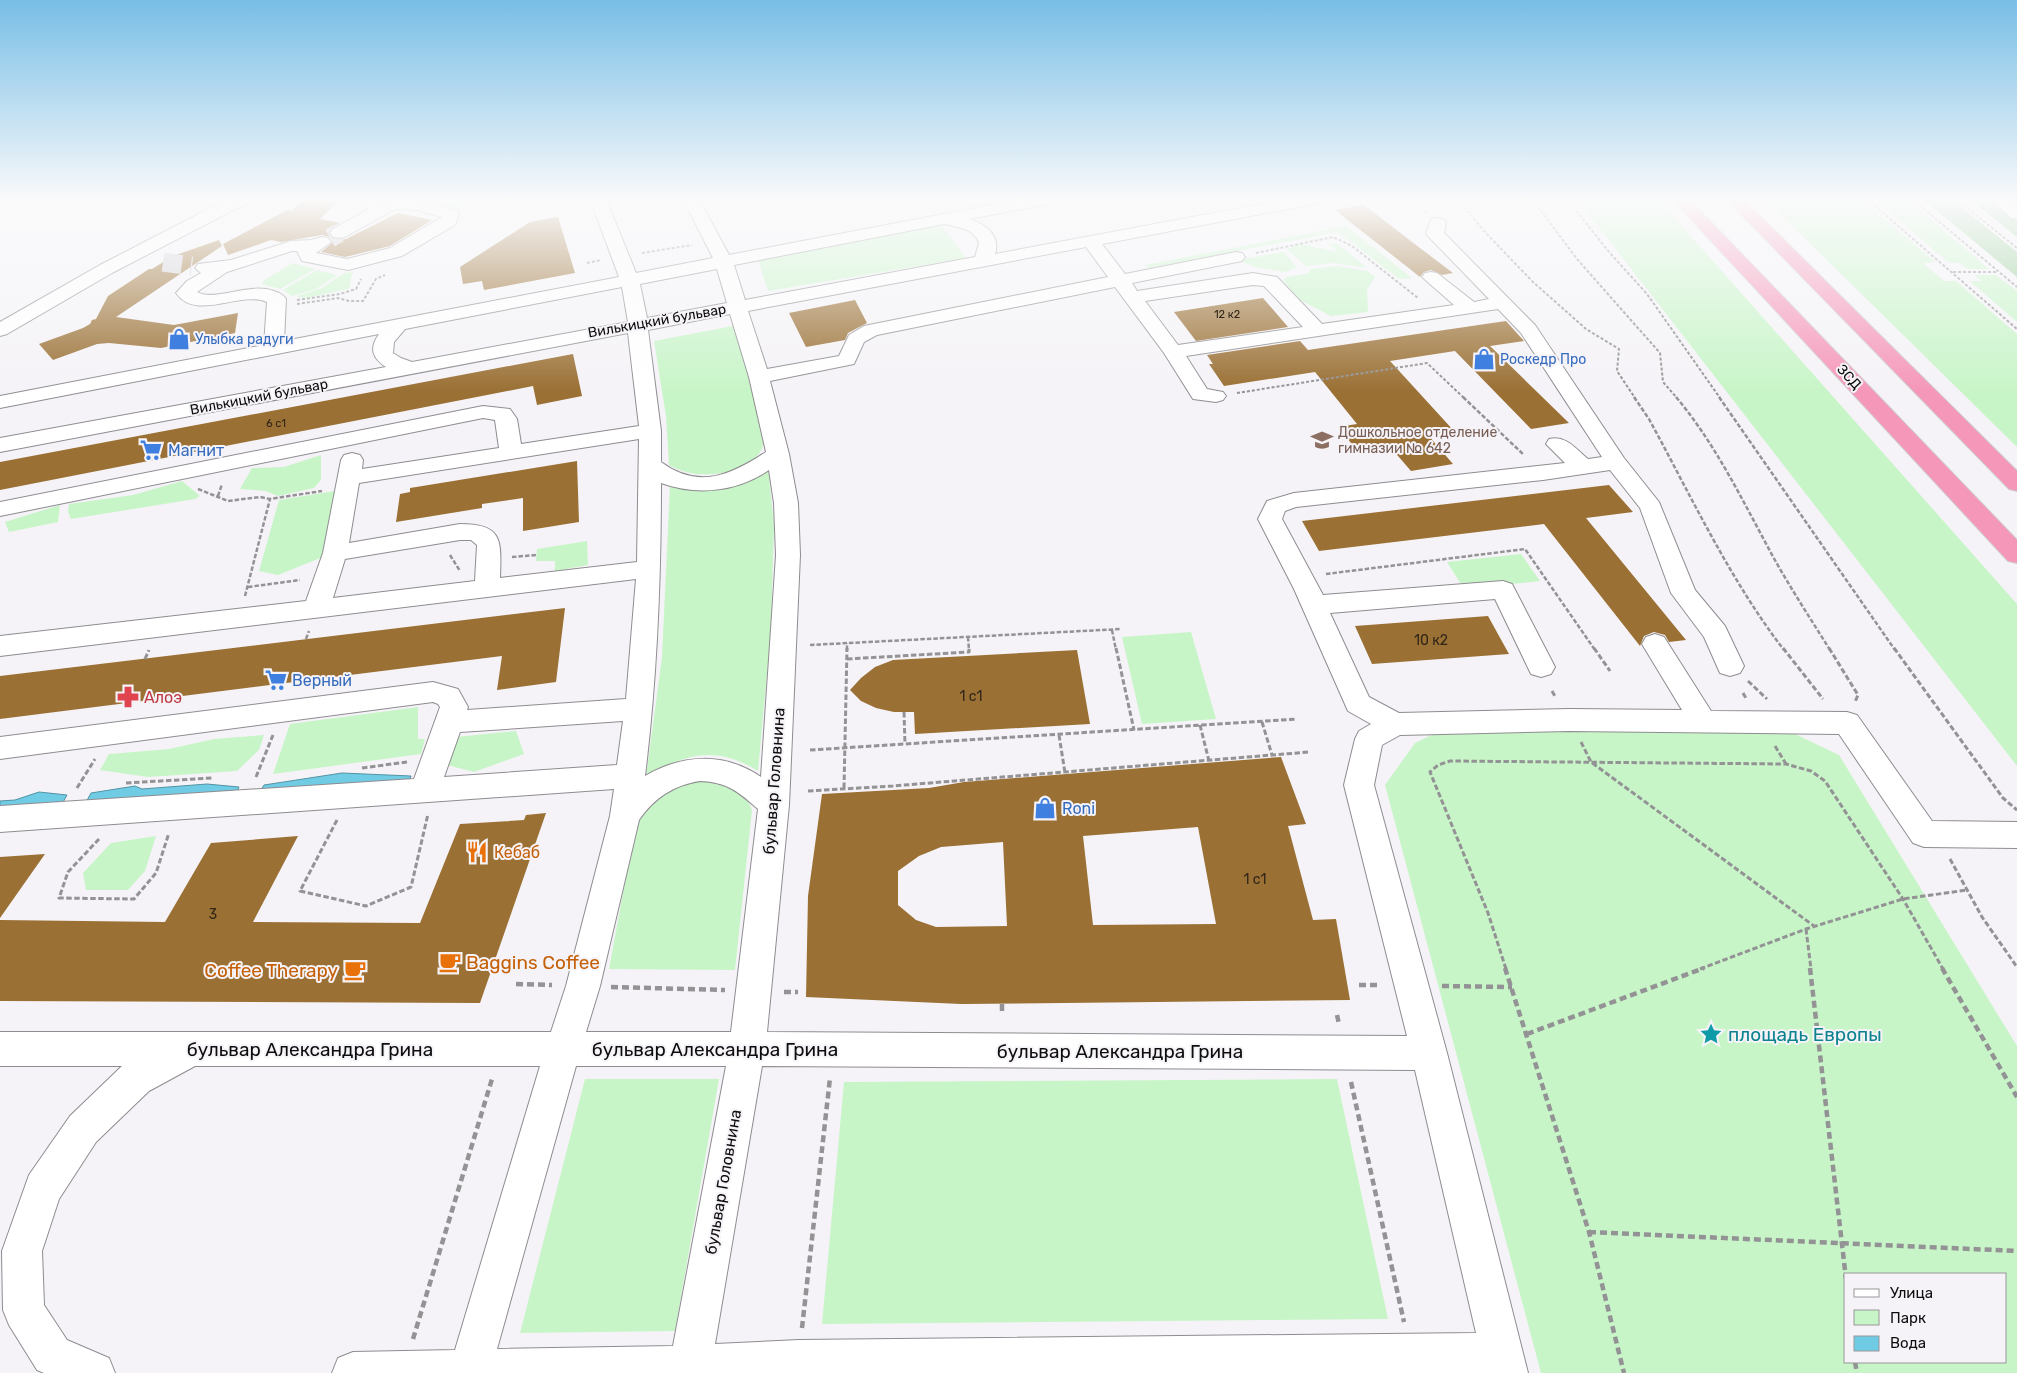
<svg xmlns="http://www.w3.org/2000/svg" width="2017" height="1373" viewBox="0 0 2017 1373" font-family="Rubik,sans-serif">
<style>
.green{fill:#c8f5c8;fill-rule:evenodd}
.forest{fill:#97cd97}
.water{fill:#70cce4;stroke:#5393a4}
.building{fill:#9a7034;fill-rule:evenodd}
.lines{fill:none;stroke-linecap:round;stroke-linejoin:round}
.minor-tunnel{stroke:#d2d0d4;stroke-width:19;stroke-dasharray:19 9;stroke-linecap:butt}
.minor-casing{stroke:#8e8c90;stroke-width:2}
.highway-casing{stroke:#cfcfcf;stroke-width:2}
.path-far3{stroke:#939294;stroke-width:2;stroke-dasharray:3 2;stroke-linecap:butt}
.path-far2{stroke:#939294;stroke-width:2.5;stroke-dasharray:4.5 2;stroke-linecap:butt}
.path-far1{stroke:#939294;stroke-width:3;stroke-dasharray:5.5 2.5;stroke-linecap:butt}
.path{stroke:#939294;stroke-width:4.5;stroke-dasharray:7 4;stroke-linecap:butt}
.minor{fill:#fff;fill-rule:evenodd}
.highway{fill:#f597b8;fill-rule:evenodd}
.labels{text-anchor:middle;dominant-baseline:central;stroke-width:4;stroke-linejoin:round;paint-order:stroke}
.far-number-label{font-size:11px;fill:#312618}
.far-street-label{font-size:14px;fill:#0e0d0e;stroke:#f5f3f7}
.far-shop-label{font-size:14px;fill:#366cbe;stroke:#f5f3f7;text-anchor:start}
.far-education-label{font-size:14px;fill:#785e54;stroke:#f5f3f7;text-anchor:start}
.number-label{font-size:14px;fill:#312618}
.shop-label{font-size:16px;fill:#366cbe;stroke:#f5f3f7;text-anchor:start}
.health-label{font-size:16px;fill:#be3a42;stroke:#f5f3f7;text-anchor:start}
.street-label{font-size:16px;fill:#0e0d0e;stroke:#f5f3f7}
.food-label{font-size:16px;fill:#c56008;stroke:#f5f3f7;text-anchor:start}
.near-food-label{font-size:19px;fill:#c56008;stroke:#f5f3f7;text-anchor:start}
.near-culture-label{font-size:19px;fill:#0d838f;stroke:#f5f3f7;text-anchor:start}
.near-street-label{font-size:19px;fill:#0e0d0e;stroke:#f5f3f7}
</style>
<rect width="100%" height="100%" fill="#f5f3f7"/>
<path class="green" d="M443 199H473L455 210 432 205Z
M1577 199H1658L2017 604V766Z
M1765 199H1862L1935 262 1923 263 1944 281H1956L2017 334V447Z
M1874 199H1907L1989 269H1968L1960 263 1948 262Z
M941 225 966 258 768 291 758 260Z
M1346 226 1412 278 1399 279 1338 232 1149 268 1146 265Z
M1301 244 1337 252 1335 248 1326 244H1338L1367 268 1334 263 1306 266 1287 249Z
M1284 252 1296 267 1286 272 1255 267 1238 260Z
M293 263 315 269 280 289 262 284 264 280Z
M1337 266 1367 271 1375 277 1367 290 1368 312 1331 316 1298 299 1283 280 1288 277 1309 273 1311 269Z
M317 270 337 275 316 289 292 296 283 290Z
M354 272 351 277 350 287 347 289 307 298 298 297 297 296 322 288 344 273Z
M1974 275H1996L2017 291V322L1970 281H1982Z
M733 326C743 359 753 392 760 426 761 431 764 440 763 445 760 459 741 469 728 472 707 476 689 476 669 465L666 416 654 341Z
M321 455V480L314 488 278 496 265 491 240 489 252 468 284 467Z
M768 468 774 525 771 629 758 771C716 745 686 753 646 777L662 657 670 485Z
M182 481 200 496 195 499 71 519 68 512 69 504 133 495Z
M335 491 323 557 278 575 259 571 279 500Z
M60 505 58 522 9 532 5 522Z
M587 541 588 565 555 571V561H536L537 549Z
M1521 554 1540 581 1464 589 1447 562Z
M1191 632 1216 719 1142 724 1122 637Z
M418 707V739H425L421 754 273 774 290 724Z
M1444 729 1795 734 1839 755 2017 1046V1373H1541L1385 785 1415 743ZM1846 1274H2006V1362H1846Z
M516 731 524 754 474 772 447 765 456 737Z
M264 735 259 750 237 771 148 777 100 770 109 754 169 749 214 739Z
M718 779 746 796 752 810 735 970 609 969 637 817 648 802 680 782Z
M156 836 145 871 128 890H86L83 873 111 843Z
M585 1079H719L675 1331 520 1333Z
M1337 1079 1388 1319 822 1324 844 1082Z"/>
<path class="forest" d="M1923 199H1951L2017 252V277Z
M1970 199H1995L2017 216V237Z"/>
<path class="water" d="M342 773 411 776 409 782 260 792 264 785Z
M207 784 239 787 236 794 85 804 91 793 135 786 142 789Z
M39 792 67 795 61 806 0 810V801L15 800Z"/>
<path class="building" d="M304 199H340L320 219 340 223 332 227 328 233 332 238 339 240 346 239 398 213 432 220 390 246 345 257 321 252 333 242 330 237 322 235 281 242 271 240 228 255 223 244 287 210 291 211Z
M1364 205 1416 245 1453 273 1442 275 1431 270 1424 272 1420 277 1335 210Z
M558 217 575 273 484 290 482 281 463 284 460 267 530 222Z
M219 240 222 246 116 317 174 325 238 313 235 333 161 348 109 343 97 344 53 360 39 344 83 328 90 324 92 320 96 319 108 296 149 269H152L173 256Z
M1263 298 1288 327 1196 341 1174 312Z
M855 300 867 323 848 333 845 340 806 347 789 313Z
M1506 321 1524 341 1490 346 1569 423 1531 429 1455 351 1390 361 1454 431 1428 435 1453 464 1411 471 1392 449 1360 454 1338 427 1357 424 1315 372 1224 386 1209 364H1213L1207 355 1300 341 1308 350Z
M573 354 582 396 537 405 533 386 0 490V462Z
M577 461 579 522 523 531V498L482 504V508L396 522 400 494 410 492V488Z
M1609 485 1633 512 1586 518 1686 640 1669 642 1665 635 1654 632 1644 636 1640 646 1544 524 1319 551 1302 521Z
M565 608 556 682 497 690 502 656 0 719V676Z
M1488 616 1509 654 1372 664 1355 626Z
M1077 650 1090 724 915 734 914 712H894L876 708 861 701 850 690 861 678 875 667 893 660Z
M1281 757 1306 824 1288 826 1313 920 1336 919 1350 1000 961 1004 806 997 808 896 822 794 929 788 964 782ZM1198 827 1216 924 1093 925 1083 836ZM1003 842 1007 926 936 927 916 920 898 905V871L919 856 941 847Z
M546 813 480 1003 0 1001V920L165 922 211 843 298 836 253 922 420 923 460 824 524 820 526 815Z
M45 854 0 918V857Z"/>
<g class="lines">
<path class="minor-tunnel" d="M330 238 339 233
M163 262 192 266"/>
<g class="minor-casing">
<path id="minor" d="M228 199H249L247 203 112 273 7 334 0 336V322L100 265Z
M362 199H378L383 202C408 194 433 204 457 210L459 214 455 225 402 256 348 270 302 261 297 251H292L227 272 197 292C215 302 248 282 274 291 279 293 283 294 286 299L284 341 619 277 590 199H606L636 273 713 258 683 199H699L729 255 1022 199H1056L1054 203 1048 204 969 219C985 224 1001 235 995 254L1288 199H1323L1321 203 1315 204 1102 244 1125 274 1236 252 1242 253 1245 257 1242 261 1132 283 1137 291 1253 273 1277 277 1322 324 1454 305 1422 277 1425 273 1431 272 1437 273 1474 302 1489 299 1426 234 1431 219 1437 218 1443 219 1446 223 1444 233 1535 325 1624 458 1659 502 1695 590 1725 626 1744 666 1740 673 1730 676 1720 673 1704 637 1671 593 1640 508 1610 470 1543 480 1296 507 1285 511 1282 519 1323 595 1503 581 1512 584 1555 667 1551 674 1541 677 1531 674 1495 599 1330 613 1369 697 1399 713 1569 709 1682 710 1642 644 1646 637 1655 634 1664 637 1711 711 1847 712 1857 715 1932 821 2017 822V848L1924 847 1913 843 1839 734 1569 731 1400 735 1382 745 1374 785 1447 1053 1528 1373H332L338 1358 353 1352 455 1350 540 1066H195L149 1091 96 1142 59 1199 42 1251 44 1305 67 1340 109 1358 115 1373H44L37 1370 9 1325 3 1310 2 1251 29 1175 70 1116 122 1066H0V1032H551L566 986 610 816 614 789 0 832V806L414 779 440 707 438 704 433 702 0 759V737L433 682 458 689 468 707 467 710 626 699 636 579 0 656V636L306 601 323 553 341 460 344 455 352 453 360 455 363 460 362 469 499 448 495 420 483 418 0 516V502L483 406 510 409 517 419 521 444 639 426 628 333 0 452V438L386 367C372 358 369 348 379 334L0 408V396L264 345 267 302C241 290 196 322 176 293L187 281 201 273 195 268 198 264 231 260 291 241 311 240 322 237 328 238 331 242 316 253 347 259 390 248 442 217 417 210 395 209 345 237 339 238 333 237 330 233 333 229 369 209ZM944 224C957 227 974 228 979 243L975 257 745 300 734 265ZM1086 247 1108 277 864 326 849 335 839 356 767 369 748 311ZM717 269 727 303 647 318 640 284ZM1253 285 1264 286 1303 327 1178 345 1145 301ZM622 287 628 322 412 362 401 358 393 353 394 342 405 329ZM1115 287 1164 353 1193 399 1216 402 1223 400 1226 396 1223 392 1207 389 1186 356 1498 309 1521 333 1602 457 1588 459C1576 449 1566 435 1549 439L1546 444 1565 463 1294 493 1267 501 1258 519 1294 589 1348 711 1371 724 1359 731 1355 739 1344 785 1407 1036 767 1032 789 805 800 555 798 503 789 454 770 381 854 364 864 342 877 335ZM730 314 749 377 766 452C731 475 699 490 661 462V431L648 330ZM639 439 637 562 500 578C501 541 504 524 460 524L349 543 359 483ZM769 470 774 503 776 555 761 777C725 752 682 754 645 776 657 679 661 581 661 483 697 496 737 492 769 470ZM460 540H471L477 545 475 581 333 598 345 559ZM623 721 617 765 444 777 460 732ZM700 781C727 782 739 792 758 809L731 1032H586L600 986 639 820C654 798 674 785 700 781ZM576 1066H726L673 1346 497 1349ZM762 1066 1415 1070 1476 1333 799 1340 715 1344Z
M1990 199H2008L2017 206V219L2011 218Z"/>
</g>
<g class="highway-casing">
<path id="highway" d="M1672 199H1689L2017 540V563L2008 561Z
M1726 199H1743L2017 471V491L2009 489Z"/>
</g>
<path class="path-far3" d="M1415 199 1426 212
M1458 199 1483 230 1533 282 1586 329 1619 349 1617 371 1635 398
M1532 199 1577 259 1660 353 1663 382 1677 398
M1567 199 1609 252 1647 294 1720 398
M1867 199 2017 329
M1912 199 2017 287
M1956 199 2017 248
M467 206 477 199
M642 253 692 245
M1256 253 1333 237 1352 246 1418 298
M587 263 601 260
M1953 272H1997
M297 300 340 294 356 289 361 279
M297 304 338 298 349 301H363L376 279 385 275
M1237 393 1427 363 1464 398"/>
<path class="path-far2" d="M1463 397 1524 455
M1634 397 1649 419C1691 496 1730 580 1784 650
M1676 397C1718 447 1745 506 1776 562 1793 592 1812 621 1830 650
M1719 397 1895 650
M198 489 228 501 260 497 270 499 322 491
M218 496 222 484
M450 555 460 571
M512 557 536 555
M1326 574 1525 549 1595 650
M248 587 300 580
M245 596 270 499
M1112 630 1116 650
M968 637 969 650
M306 639 309 631
M810 645 1121 629
M847 650V643"/>
<path class="path-far1" d="M1116 648 1134 730
M1594 648 1610 671
M1783 648 1823 699
M1829 648 1858 695 1855 702
M1894 648 2003 798 2017 810
M145 659 149 650
M847 659 969 652V648
M1748 681 1767 699
M1552 691 1556 698
M1743 693 1747 700
M904 712 905 744
M1262 722 1272 755
M1200 725 1209 761
M1059 735 1065 773
M1581 742 1591 762 1814 926
M1775 746 1786 764
M810 750 1297 719
M362 768 407 762
M256 777 273 735
M126 783 212 778
M77 788 95 759
M844 788 847 648
M808 791 893 786 1309 752
M337 820 300 891 366 906 411 887 428 814
M99 839 68 872 59 898 134 899 156 873 169 833
M1950 859 1982 917 2017 967
M1806 929 1811 969
M1506 969 1488 913 1430 772 1438 765 1450 761 1786 764 1811 771 1825 781 1903 899 1943 969
M1700 969 1806 929 1903 899 1967 890"/>
<path class="path" d="M1505 968 1589 1232 1624 1373
M1810 968 1846 1279
M1942 968 2017 1097
M516 984 552 985
M1359 985H1381
M1442 986 1512 987
M611 987 725 990
M784 992H798
M1002 1004V1014
M1337 1015 1339 1024
M1527 1034 1704 968
M1351 1082 1404 1322
M1589 1232 2017 1251
M802 1328 830 1078
M413 1339 492 1079
M1855 1362 1857 1373"/>
<use href="#minor" class="minor"/>
<use href="#highway" class="highway"/>
</g>
<linearGradient id="sky" x2="0" y2="1"><stop stop-color="#78bee6"/><stop offset="0.51" stop-color="#fafafb"/><stop offset="1" stop-color="#fafafb" stop-opacity="0"/></linearGradient>
<rect width="2017" height="391" fill="url(#sky)"/>
<defs>
<g id="shop-bare" transform="scale(1.725)"><path d="M-5-2.5h2.3a2.7 3.5 0 0 1 5.4 0H5L5.5 6h-11ZM-1.5-2.5h3a1.5 2.3 0 0 0-3 0Z" fill="#3f7fe0" stroke="#f5f3f7" stroke-width="2.5" paint-order="stroke"/></g>
<g id="school-bare" transform="scale(1.725)"><path d="M0-5L7-2L0 1L-7-2ZM-4 1L0 2.5L4 1V4Q0 6-4 4Z" fill="#8d6e63" stroke="#f5f3f7" stroke-width="2.5" paint-order="stroke"/></g>
<g id="supermarket-bare" transform="scale(1.725)"><path d="M-6-5.5h2.5l.6 2H6L4.5 2H-2.5L-4.4-4H-6ZM-1.5 3.2a1.3 1.3 0 1 0 .1 0ZM3 3.2a1.3 1.3 0 1 0 .1 0Z" fill="#3f7fe0" stroke="#f5f3f7" stroke-width="2.5" paint-order="stroke"/></g>
<g id="pharmacy-bare" transform="scale(1.725)"><path d="M-2-6h4v4h4v4h-4v4h-4v-4h-4v-4h4Z" fill="#e0444e" stroke="#f5f3f7" stroke-width="2.5" paint-order="stroke"/></g>
<g id="restaurant-bare" transform="scale(1.725)"><path d="M-5-6h1v4h1v-4h1v4h1v-4h1v5L-1.5 .5V6h-2V.5L-5-1ZM5-6V6H3V1.5H1.5Q1.5-4 5-6Z" fill="#e8710a" stroke="#f5f3f7" stroke-width="2.5" paint-order="stroke"/></g>
<g id="cafe-bare" transform="scale(1.725)"><path d="M-5.5-4.5H6V0H3Q3 3.5 0 3.5H-2.5Q-5.5 3.5-5.5 0ZM3-3.2v2h1.7v-2ZM-6 4.5H4V6H-6Z" fill="#e8710a" stroke="#f5f3f7" stroke-width="2.5" paint-order="stroke"/></g>
<g id="sight-bare" transform="scale(1.725)"><path d="M0-6L1.8-2.2L6-1.7L2.9 1.2L3.7 5.4L0 3.3L-3.7 5.4L-2.9 1.2L-6-1.7L-1.8-2.2Z" fill="#0f9aa8" stroke="#f5f3f7" stroke-width="2.5" paint-order="stroke"/></g>
</defs>
<g fill-rule="evenodd">
<use href="#shop-bare" x="179" y="339"/>
<use href="#shop-bare" x="1484" y="359"/>
<use href="#school-bare" x="1322" y="440"/>
<use href="#supermarket-bare" x="151" y="450"/>
<use href="#supermarket-bare" x="276" y="680"/>
<use href="#pharmacy-bare" x="128" y="697"/>
<use href="#shop-bare" x="1045" y="808"/>
<use href="#restaurant-bare" x="477" y="852"/>
<use href="#cafe-bare" x="450" y="962"/>
<use href="#cafe-bare" x="355" y="970"/>
<use href="#sight-bare" x="1711" y="1034"/>
</g>
<g class="labels">
<g class="far-number-label">
<text x="1227" y="314">12 к2</text>
<text x="276" y="423">6 с1</text>
</g>
<g class="far-street-label">
<text transform="translate(657 321) rotate(-10)">Вилькицкий бульвар</text>
<text transform="translate(1849 377) rotate(47)">ЗСД</text>
<text transform="translate(259 397) rotate(-11)">Вилькицкий бульвар</text>
</g>
<g class="far-shop-label">
<text x="195" y="339">Улыбка радуги</text>
<text x="1500" y="359">Роскедр Про</text>
</g>
<g class="far-education-label">
<text x="1338" y="432">Дошкольное отделение<tspan x="1338" dy="16">гимназии № 642</tspan></text>
</g>
<g class="number-label">
<text x="1431" y="640">10 к2</text>
<text x="971" y="696">1 с1</text>
<text x="1255" y="879">1 с1</text>
<text x="213" y="914">3</text>
</g>
<g class="shop-label">
<text x="168" y="450">Магнит</text>
<text x="292" y="680">Верный</text>
<text x="1062" y="808">Roni</text>
</g>
<g class="health-label">
<text x="144" y="697">Алоэ</text>
</g>
<g class="street-label">
<text transform="translate(774 781) rotate(-86)">бульвар Головнина</text>
<text transform="translate(723 1182) rotate(-80)">бульвар Головнина</text>
</g>
<g class="food-label">
<text x="494" y="852">Кебаб</text>
</g>
<g class="near-food-label">
<text x="466" y="962">Baggins Coffee</text>
<text x="338" y="970" text-anchor="end">Coffee Therapy</text>
</g>
<g class="near-culture-label">
<text x="1728" y="1034">площадь Европы</text>
</g>
<g class="near-street-label">
<text x="310" y="1049">бульвар Александра Грина</text>
<text x="715" y="1049">бульвар Александра Грина</text>
<text x="1120" y="1051">бульвар Александра Грина</text>
</g>
</g>
<rect x="1844" y="1273" width="162" height="90" fill="#f5f3f7" stroke="#99979a"/>
<rect x="1854" y="1289" width="25" height="8" fill="#ffffff" stroke="#99979a"/>
<text x="1890" y="1298" font-size="15" fill="#0e0d0e">Улица</text>
<rect x="1854" y="1310" width="25" height="15" fill="#c8f5c8" stroke="#99979a"/>
<text x="1890" y="1323" font-size="15" fill="#0e0d0e">Парк</text>
<rect x="1854" y="1336" width="25" height="15" fill="#70cce4" stroke="#99979a"/>
<text x="1890" y="1348" font-size="15" fill="#0e0d0e">Вода</text>
</svg>
